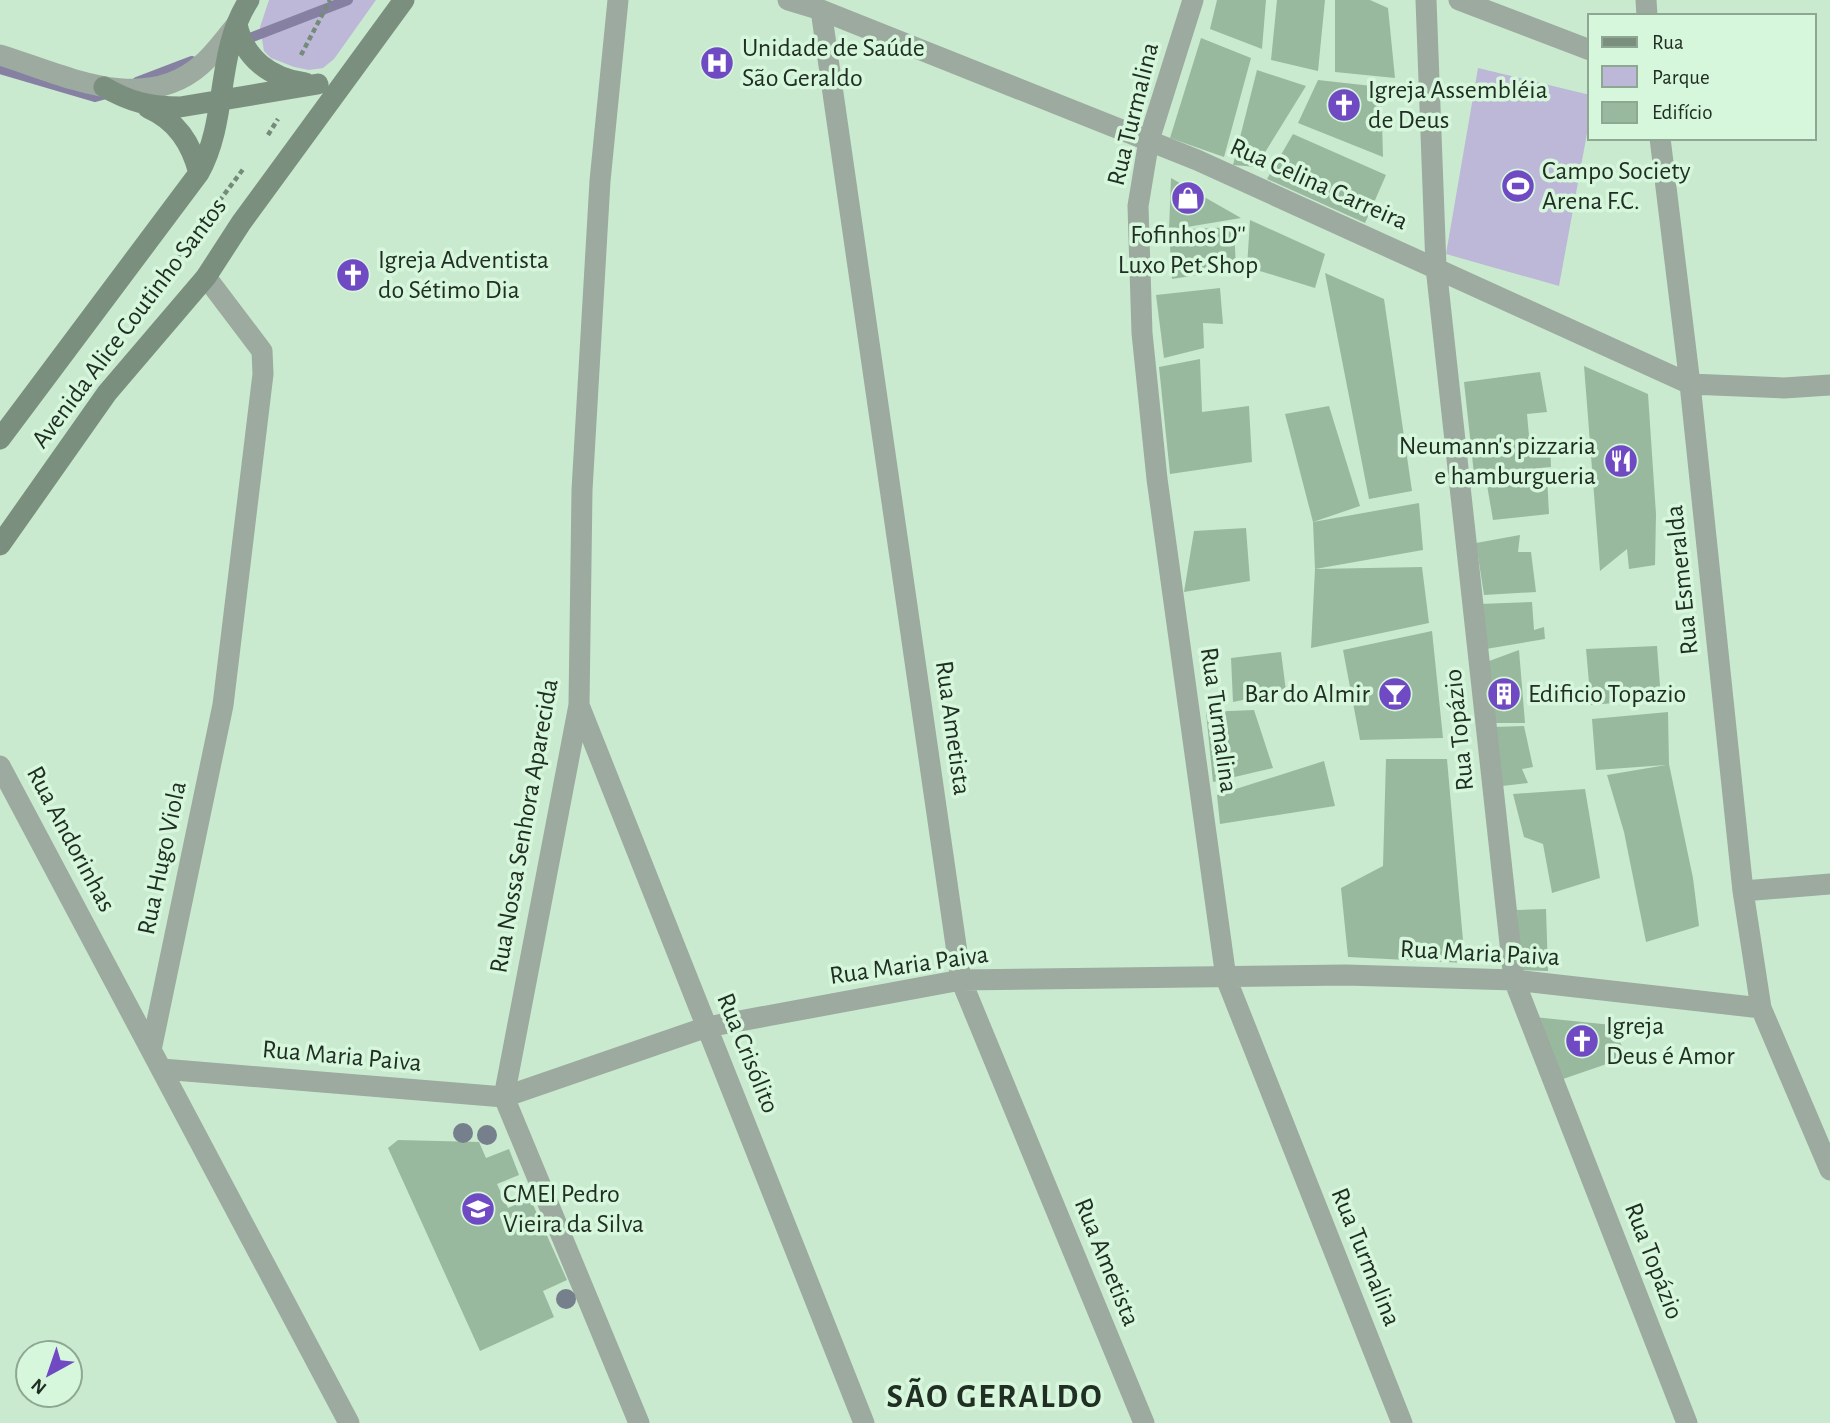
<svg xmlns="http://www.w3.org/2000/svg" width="1830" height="1423" viewBox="0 0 1830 1423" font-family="'Alegreya Sans',sans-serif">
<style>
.green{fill:#bdb8d7}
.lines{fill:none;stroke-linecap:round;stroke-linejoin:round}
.stream{stroke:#8680a2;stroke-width:10}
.building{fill:#99b99f}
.path{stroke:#748b79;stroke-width:4.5;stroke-dasharray:5 3.5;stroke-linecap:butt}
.minor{stroke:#9caa9f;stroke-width:21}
.secondary{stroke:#7b8f7f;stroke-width:21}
.tree{fill:#767f8c}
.labels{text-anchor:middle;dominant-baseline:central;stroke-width:7;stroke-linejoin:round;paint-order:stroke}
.poi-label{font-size:26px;fill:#212e24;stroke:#d6f7dc;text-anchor:start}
.street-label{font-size:26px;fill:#212e24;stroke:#d6f7dc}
.district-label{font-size:33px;font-weight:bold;letter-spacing:2px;fill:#212e24;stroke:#d6f7dc}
</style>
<rect width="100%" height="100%" fill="#c9eacf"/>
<path class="green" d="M269 0H376L334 59 323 68 309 70 294 67 271 58 264 51 260 27Z
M1478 68 1590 95V117L1559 286 1446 254Z"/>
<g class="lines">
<path class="stream" d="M242 41 348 0
M0 69 95 97 110 93
M137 82 192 61"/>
</g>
<path class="building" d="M1217 0H1266L1262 49 1210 29Z
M1277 0H1325L1318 71 1271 60Z
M1335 0H1370L1388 8 1395 78 1335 72Z
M1201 38 1251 58 1224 157 1170 138Z
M1257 70 1306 86 1256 167 1233 165Z
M1318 80 1381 87 1383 157 1298 123Z
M1293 134 1386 175 1365 223 1267 179Z
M1171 178 1241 218 1169 230 1234 227 1236 269 1172 279 1169 230Z
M1250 220 1325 254 1315 288 1247 267Z
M1325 273 1384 299 1412 491 1369 499Z
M1220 288 1223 324 1203 323 1204 348 1164 358 1156 295Z
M1200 359 1202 412 1249 406 1252 462 1170 474 1159 367Z
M1584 366 1648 394 1656 514 1655 565 1629 569 1627 549 1600 571Z
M1540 372 1547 412 1527 414 1530 447 1550 441 1551 467 1474 474 1464 382Z
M1329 406 1360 506 1313 522 1285 414Z
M1547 476 1549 514 1493 520 1487 485Z
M1419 503 1423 550 1315 569 1313 522Z
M1246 528 1250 581 1184 592 1194 531Z
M1520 535 1518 552H1531L1536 592 1484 595 1476 543Z
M1422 567 1429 623 1311 648 1315 569Z
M1532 602 1534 630 1544 627 1545 639 1486 649 1479 604Z
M1432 631 1443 738 1360 740 1343 650Z
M1657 646 1661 699 1591 705 1586 649Z
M1519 650 1525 723H1491L1481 664Z
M1281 652 1286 691 1233 702 1231 658Z
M1254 710 1273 768 1213 782 1206 712Z
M1668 712 1669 764 1693 878 1699 926 1646 942 1624 832 1607 775 1666 765 1596 770 1592 719Z
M1524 726 1533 767 1522 769 1528 783 1502 786 1493 727Z
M1386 759H1447L1465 963 1348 957 1341 888 1383 866Z
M1324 761 1335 806 1220 824 1217 795Z
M1585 789 1600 878 1552 893 1543 844 1524 837 1513 794Z
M1546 909 1548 971 1520 970 1517 910Z
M1534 1017 1612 1025 1627 1057 1563 1079Z
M398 1140 479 1142 486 1158 509 1149 519 1175 497 1184 508 1208 530 1198 567 1280 543 1291 554 1317 480 1351 388 1148Z"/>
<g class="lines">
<path class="path" d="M301 55 330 0
M268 135 278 119
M138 310 244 168"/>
<path class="minor" d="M618 0 600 181 582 490 579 705 504 1097 639 1423
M788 0 821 10 1197 160 1690 384 1784 388 1830 385
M1193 0 1149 140 1138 206 1142 333 1157 479 1226 978 1402 1423
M1426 0 1436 267 1514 980 1687 1423
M1459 0 1590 50
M1646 0 1647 16
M821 10 961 980 1144 1423
M0 55C62 74 143 116 201 65 215 53 225 38 237 24
M1660 138 1690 384 1743 891 1761 1008 1830 1170
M206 277 262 351 263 374 223 705 151 1050 349 1423
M579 705 864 1423
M0 766 151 1050
M1743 891 1830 884
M162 1069 504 1097 707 1027 961 980 1346 975 1514 980 1761 1008"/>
<path class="secondary" d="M237 24C244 59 271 78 305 83
M104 87C130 102 150 107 180 107L318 84
M148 108C177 121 191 143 199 173
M0 439 199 173C229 119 215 52 249 0
M0 545 107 393 206 277 241 223 404 0"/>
</g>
<g class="tree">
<circle cx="463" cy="1133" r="10"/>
<circle cx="487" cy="1135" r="10"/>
<circle cx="566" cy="1299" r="10"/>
</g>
<defs>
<g id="hospital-disc" transform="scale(1.75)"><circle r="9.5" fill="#6f4ac3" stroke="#d6f7dc"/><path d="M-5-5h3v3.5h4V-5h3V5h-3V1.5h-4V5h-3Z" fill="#fff"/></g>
<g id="church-disc" transform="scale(1.75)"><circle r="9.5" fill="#6f4ac3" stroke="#d6f7dc"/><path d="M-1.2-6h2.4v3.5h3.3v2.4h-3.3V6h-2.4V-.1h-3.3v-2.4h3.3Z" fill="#fff"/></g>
<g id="stadium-disc" transform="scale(1.75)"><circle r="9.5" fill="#6f4ac3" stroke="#d6f7dc"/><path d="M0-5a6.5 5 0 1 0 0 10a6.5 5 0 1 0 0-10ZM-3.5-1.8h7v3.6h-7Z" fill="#fff"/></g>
<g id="shop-disc" transform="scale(1.75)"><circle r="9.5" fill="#6f4ac3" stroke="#d6f7dc"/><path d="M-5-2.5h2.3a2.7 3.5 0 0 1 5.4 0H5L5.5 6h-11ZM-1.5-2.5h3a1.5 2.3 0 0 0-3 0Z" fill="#fff"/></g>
<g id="restaurant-disc" transform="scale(1.75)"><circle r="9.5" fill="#6f4ac3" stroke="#d6f7dc"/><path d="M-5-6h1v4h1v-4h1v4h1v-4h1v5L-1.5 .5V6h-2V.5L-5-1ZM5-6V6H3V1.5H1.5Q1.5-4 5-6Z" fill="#fff"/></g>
<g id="bar-disc" transform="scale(1.75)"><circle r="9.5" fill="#6f4ac3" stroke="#d6f7dc"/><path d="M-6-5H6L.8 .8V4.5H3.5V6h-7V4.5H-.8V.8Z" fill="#fff"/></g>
<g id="building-disc" transform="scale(1.75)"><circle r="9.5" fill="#6f4ac3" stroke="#d6f7dc"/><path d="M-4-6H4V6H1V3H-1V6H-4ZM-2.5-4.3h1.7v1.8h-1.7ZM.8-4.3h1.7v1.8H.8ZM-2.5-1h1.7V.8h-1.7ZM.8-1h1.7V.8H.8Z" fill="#fff"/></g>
<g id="school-disc" transform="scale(1.75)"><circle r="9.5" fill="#6f4ac3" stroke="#d6f7dc"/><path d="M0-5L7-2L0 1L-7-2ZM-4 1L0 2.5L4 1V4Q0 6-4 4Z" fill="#fff"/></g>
</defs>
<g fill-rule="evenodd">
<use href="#hospital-disc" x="717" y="63"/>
<use href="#church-disc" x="1344" y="105"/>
<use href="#stadium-disc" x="1518" y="186"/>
<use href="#shop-disc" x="1188" y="198"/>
<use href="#church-disc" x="353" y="275"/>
<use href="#restaurant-disc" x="1621" y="461"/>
<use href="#bar-disc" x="1395" y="694"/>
<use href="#building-disc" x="1504" y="694"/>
<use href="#church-disc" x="1582" y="1041"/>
<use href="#school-disc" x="478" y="1209"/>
</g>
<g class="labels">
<g class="poi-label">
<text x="742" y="48">Unidade de Saúde<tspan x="742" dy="30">São Geraldo</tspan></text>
<text x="1368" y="90">Igreja Assembléia<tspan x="1368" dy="30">de Deus</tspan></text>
<text x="1542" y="171">Campo Society<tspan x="1542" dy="30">Arena F.C.</tspan></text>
<text x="1188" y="235" text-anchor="middle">Fofinhos D''<tspan x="1188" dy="30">Luxo Pet Shop</tspan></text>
<text x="378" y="260">Igreja Adventista<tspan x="378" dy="30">do Sétimo Dia</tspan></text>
<text x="1596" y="446" text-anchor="end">Neumann's pizzaria<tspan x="1596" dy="30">e hamburgueria</tspan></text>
<text x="1370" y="694" text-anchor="end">Bar do Almir</text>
<text x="1528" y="694">Edificio Topazio</text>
<text x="1606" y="1026">Igreja<tspan x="1606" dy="30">Deus é Amor</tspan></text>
<text x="503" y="1194">CMEI Pedro<tspan x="503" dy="30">Vieira da Silva</tspan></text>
</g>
<g class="street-label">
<text transform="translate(1133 114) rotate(-76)">Rua Turmalina</text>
<text transform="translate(1319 184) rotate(24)">Rua Celina Carreira</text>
<text transform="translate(129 323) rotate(-53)">Avenida Alice Coutinho Santos</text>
<text transform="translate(1682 580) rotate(-96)">Rua Esmeralda</text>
<text transform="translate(1219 720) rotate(82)">Rua Turmalina</text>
<text transform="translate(953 728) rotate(82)">Rua Ametista</text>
<text transform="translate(1459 730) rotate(-96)">Rua Topázio</text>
<text transform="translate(524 826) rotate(-80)">Rua Nossa Senhora Aparecida</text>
<text transform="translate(71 839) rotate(62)">Rua Andorinhas</text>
<text transform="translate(162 858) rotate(-78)">Rua Hugo Viola</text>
<text transform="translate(1480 953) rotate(3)">Rua Maria Paiva</text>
<text transform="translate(909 965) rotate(-8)">Rua Maria Paiva</text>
<text transform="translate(748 1053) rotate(68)">Rua Crisólito</text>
<text transform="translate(342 1056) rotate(5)">Rua Maria Paiva</text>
<text transform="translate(1366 1257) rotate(68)">Rua Turmalina</text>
<text transform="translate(1654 1261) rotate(69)">Rua Topázio</text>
<text transform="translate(1107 1262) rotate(68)">Rua Ametista</text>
</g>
<g class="district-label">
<text x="995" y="1397">SÃO GERALDO</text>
</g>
</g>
<rect x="1588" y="14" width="228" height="126" fill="#d6f7dc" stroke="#8ea792" stroke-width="2"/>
<rect x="1602" y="37" width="35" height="10" fill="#7b8f7f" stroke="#8ea792" stroke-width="2"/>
<text x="1652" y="49" font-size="21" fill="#212e24">Rua</text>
<rect x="1602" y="66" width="35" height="21" fill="#bdb8d7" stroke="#8ea792" stroke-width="2"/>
<text x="1652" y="84" font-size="21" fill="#212e24">Parque</text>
<rect x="1602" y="102" width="35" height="21" fill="#99b99f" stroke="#8ea792" stroke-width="2"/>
<text x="1652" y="119" font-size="21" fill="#212e24">Edifício</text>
<g transform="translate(49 1374) rotate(220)"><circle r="33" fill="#d6f7dc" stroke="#8ea792" stroke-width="2"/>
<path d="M0-5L12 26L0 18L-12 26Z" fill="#6f4ac3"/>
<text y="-10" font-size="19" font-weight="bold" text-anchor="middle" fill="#212e24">N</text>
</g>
</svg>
